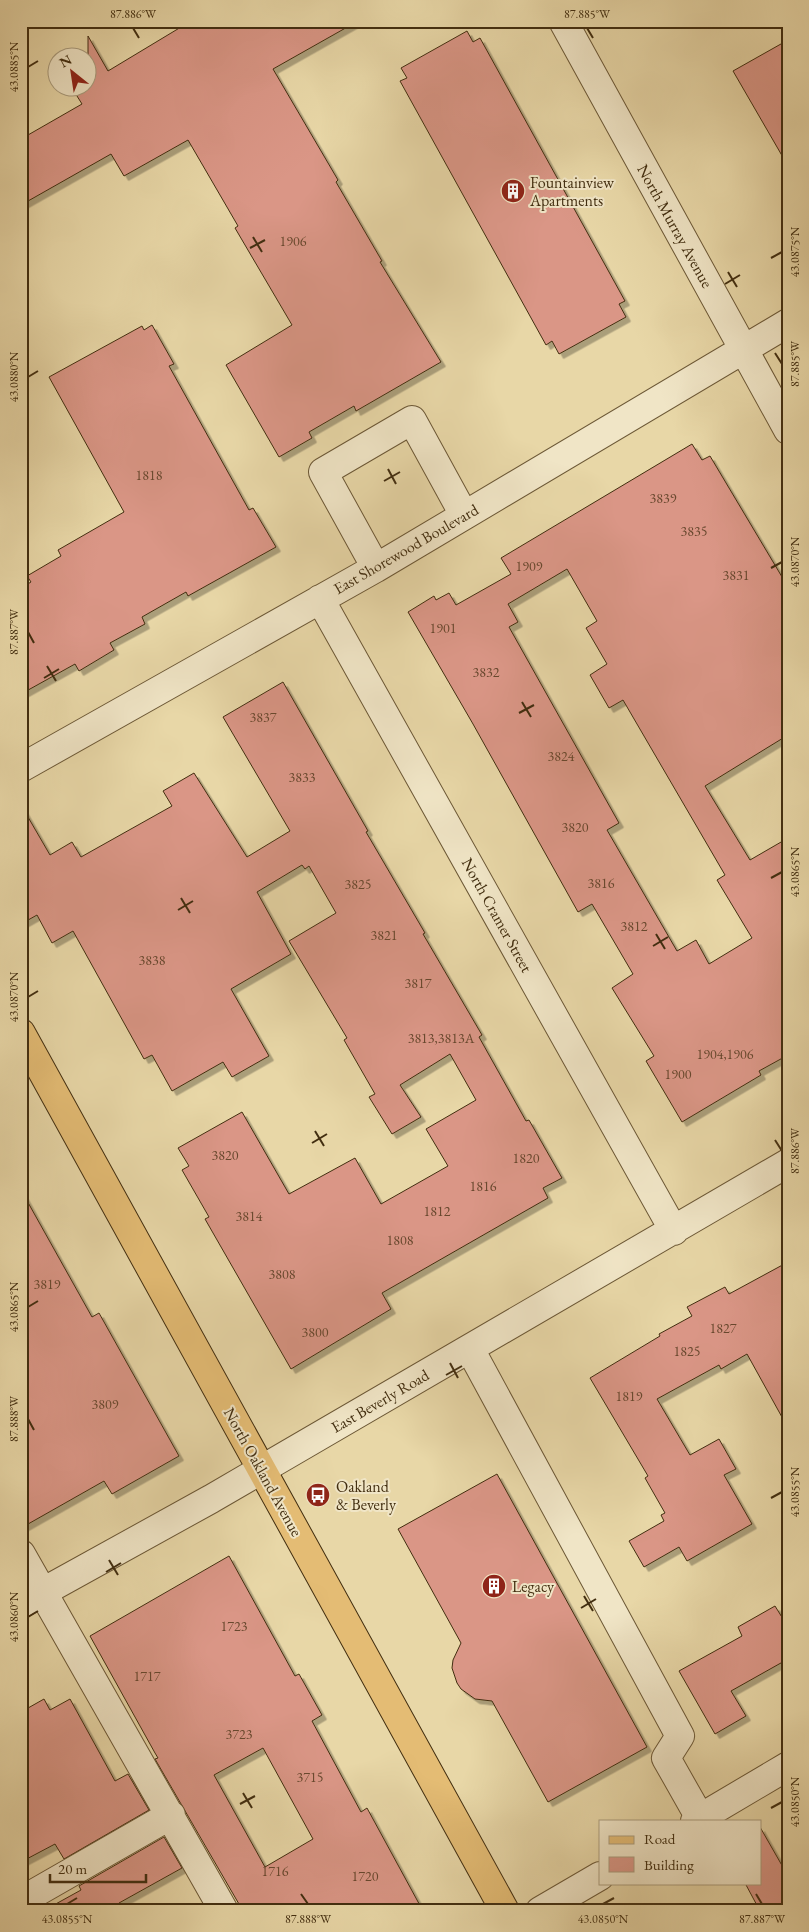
<svg xmlns="http://www.w3.org/2000/svg" width="809" height="1932" viewBox="0 0 809 1932" font-family="'EB Garamond',serif">
<style>
.building{fill:#da9686;stroke:#422e10;fill-rule:evenodd;filter:url(#shadow)}
.lines{fill:none;stroke-linecap:round;stroke-linejoin:round}
.minor-casing{stroke:#6c5836;stroke-width:30}
.major-casing{stroke:#422e10;stroke-width:30}
.minor{stroke:#f0e5c6;stroke-width:28}
.major{stroke:#e4bc74;stroke-width:28}
.ticks{fill:none;stroke:#422e10;stroke-width:2}
.labels{text-anchor:middle;dominant-baseline:central;stroke-width:4;stroke-linejoin:round;paint-order:stroke}
.number-label{font-size:14px;fill:#68482e}
.poi-label{font-size:16px;fill:#422e10;stroke:#f0e5c6;text-anchor:start}
.street-label{font-size:16px;fill:#422e10;stroke:#f0e5c6}
.neatline{fill:none;stroke:#422e10;stroke-width:2}
.ticks-label{font-size:12px;text-anchor:middle;fill:#422e10}
</style>
<defs>
<filter id="shadow"><feDropShadow dx="4.5" dy="4.5" stdDeviation="0" flood-color="#0004"/></filter>
</defs>
<rect width="100%" height="100%" fill="#e8d7a7"/>
<filter id="stains"><feTurbulence type="fractalNoise" baseFrequency=".004" numOctaves="4"/><feColorMatrix values="0 0 0 0 .2 0 0 0 0 .09 0 0 0 0 .02 0 0 0 .5 -.17"/></filter>
<radialGradient id="worn" r=".72"><stop offset=".6" stop-color="#630" stop-opacity="0"/><stop offset="1" stop-color="#630" stop-opacity=".3"/></radialGradient>
<path class="building" d="M191 21H358L273 69 338 180 336 182 382 261 380 262 441 362 356 411 354 406 309 432 312 438 279 457 226 365 292 325 235 228 238 226 188 140 124 176 111 154 21 205V139L82 104 72 88H88V36L108 71Z
M467 31 473 42 480 38 625 301 619 304 626 317 559 354 552 341 546 345 400 81 407 78 401 68Z
M788 40V166L733 71Z
M152 325 174 364 169 366 249 510 253 508 276 547 188 596 186 592 142 617 145 624 110 643 114 650 79 671 75 664 21 694V588L31 582 27 576 61 556 58 550 124 512 49 377 142 326 144 330Z
M692 444 702 460 710 456 788 587V735L705 786 750 860 788 838V1055L759 1071 761 1075 682 1122 646 1061 654 1056 612 988 633 974 592 904 578 912 473 724 408 612 434 596 436 600 449 593 456 605 511 574 501 558ZM567 569 597 621 586 628 607 664 590 675 609 708 623 700 725 875 717 880 752 938 709 964 696 940 677 951 607 830 619 823 509 627 518 622 508 604Z
M283 682 368 831 366 832 425 933 423 934 482 1035 479 1037 526 1121 529 1120 562 1178 543 1188 548 1198 382 1293 391 1309 291 1369 205 1219 209 1217 182 1170 189 1166 178 1148 242 1112 289 1194 355 1158 381 1204 448 1166 426 1129 476 1100 450 1054 400 1085 421 1117 392 1134 369 1097 375 1094 344 1040 347 1038 289 941 336 913 309 866 305 869 302 865 257 892 291 954 231 989 269 1056 232 1077 223 1062 172 1091 152 1055 144 1059 73 931 52 943 37 915 21 924V805L50 855 72 842 81 857 172 806 163 791 194 773 247 857 290 831 223 717Z
M21 1190 92 1317 99 1313 179 1456 112 1494 104 1481 21 1528Z
M788 1262V1428L747 1354 721 1369 719 1365 657 1399 690 1455 719 1439 736 1469 724 1475 752 1524 687 1561 679 1547 644 1567 629 1541 664 1521 661 1515 665 1513 645 1478 648 1476 590 1378 660 1336 659 1334 692 1316 687 1307 725 1287 729 1294Z
M497 1474 647 1747 548 1802 492 1701 475 1699 461 1689 457 1683 452 1668 453 1660 461 1643 398 1529Z
M229 1556 295 1676 299 1674 322 1715 312 1721 361 1812 367 1808 423 1911H243L155 1759 158 1758 155 1753 90 1636ZM263 1748 313 1839 265 1867 214 1775Z
M775 1606 788 1627V1659L731 1691 746 1716 715 1734 679 1671 742 1636 738 1627Z
M44 1699 50 1710 70 1699 115 1781 128 1774 149 1810 64 1859 55 1844 21 1862V1712Z
M760 1827 788 1876V1901L770 1911H760L745 1883H760Z
M164 1837 182 1868 119 1903 123 1911H43L81 1890 79 1886Z"/>
<g class="lines">
<g class="minor-casing">
<path id="minor" d="M563 21 788 430
M376 568 323 472 412 420 464 515
M320 599 674 1231
M21 768 376 568 788 323
M470 1349 680 1736 666 1758 700 1818
M21 1554 224 1911
M21 1604 211 1499 788 1163
M695 1821 788 1766
M21 1901 171 1815
M540 1911 600 1876"/>
</g>
<g class="major-casing">
<path id="major" d="M21 1033 505 1911"/>
</g>
<use href="#minor" class="minor"/>
<use href="#major" class="major"/>
</g>
<path class="ticks" d="M133 28 139 38M587 28 593 38M28 67 38 61M253 237 262 252M250 248 265 240M771 258 782 252M728 272 737 287M725 284 740 275M775 353 782 364M28 377 38 371M388 469 396 484M384 481 400 472M771 568 782 562M28 632 34 643M47 666 56 681M44 678 59 669M522 702 531 717M519 713 534 705M771 878 782 872M181 898 190 913M178 910 193 901M656 934 665 949M653 946 668 937M28 997 38 991M315 1131 324 1146M775 1140 782 1151M312 1143 327 1134M28 1307 38 1301M450 1363 458 1378M446 1375 462 1366M28 1419 34 1430M771 1498 782 1492M109 1560 118 1575M106 1572 121 1563M584 1596 593 1611M581 1608 596 1599M28 1617 38 1611M243 1793 252 1808M240 1804 255 1796M771 1808 782 1802M301 1894 308 1904M756 1894 762 1904M67 1904 77 1898M603 1904 614 1898"/>
<defs>
<g id="building-disc" transform="scale(1.25)"><circle r="9.5" fill="#8f2418" stroke="#f0e5c6"/><path d="M-4-6H4V6H1V3H-1V6H-4ZM-2.5-4.3h1.7v1.8h-1.7ZM.8-4.3h1.7v1.8H.8ZM-2.5-1h1.7V.8h-1.7ZM.8-1h1.7V.8H.8Z" fill="#fff"/></g>
<g id="bus-disc" transform="scale(1.25)"><circle r="9.5" fill="#8f2418" stroke="#f0e5c6"/><path d="M-5-6H5V4H4V6H2V4H-2V6H-4V4H-5ZM-3.5-4V0h7V-4ZM-3.5 1.2v1.5H-2V1.2ZM2 1.2v1.5H3.5V1.2Z" fill="#fff"/></g>
</defs>
<g fill-rule="evenodd">
<use href="#building-disc" x="513" y="191"/>
<use href="#bus-disc" x="318" y="1495"/>
<use href="#building-disc" x="494" y="1586"/>
</g>
<g class="labels">
<g class="number-label">
<text x="293" y="241">1906</text>
<text x="149" y="475">1818</text>
<text x="663" y="498">3839</text>
<text x="694" y="531">3835</text>
<text x="529" y="566">1909</text>
<text x="736" y="575">3831</text>
<text x="443" y="628">1901</text>
<text x="486" y="672">3832</text>
<text x="263" y="717">3837</text>
<text x="561" y="756">3824</text>
<text x="302" y="777">3833</text>
<text x="575" y="827">3820</text>
<text x="601" y="883">3816</text>
<text x="358" y="884">3825</text>
<text x="634" y="926">3812</text>
<text x="384" y="935">3821</text>
<text x="152" y="960">3838</text>
<text x="418" y="983">3817</text>
<text x="441" y="1038">3813,3813A</text>
<text x="725" y="1054">1904,1906</text>
<text x="678" y="1074">1900</text>
<text x="225" y="1155">3820</text>
<text x="526" y="1158">1820</text>
<text x="483" y="1186">1816</text>
<text x="437" y="1211">1812</text>
<text x="249" y="1216">3814</text>
<text x="400" y="1240">1808</text>
<text x="282" y="1274">3808</text>
<text x="47" y="1284">3819</text>
<text x="723" y="1328">1827</text>
<text x="315" y="1332">3800</text>
<text x="687" y="1351">1825</text>
<text x="629" y="1396">1819</text>
<text x="105" y="1404">3809</text>
<text x="234" y="1626">1723</text>
<text x="147" y="1676">1717</text>
<text x="239" y="1734">3723</text>
<text x="310" y="1777">3715</text>
<text x="275" y="1871">1716</text>
<text x="365" y="1876">1720</text>
</g>
<g class="poi-label">
<text x="530" y="182">Fountainview<tspan x="530" dy="18">Apartments</tspan></text>
<text x="336" y="1486">Oakland<tspan x="336" dy="18">&amp; Beverly</tspan></text>
<text x="512" y="1586">Legacy</text>
</g>
<g class="street-label">
<text transform="translate(675 226) rotate(61)">North Murray Avenue</text>
<text transform="translate(406 549) rotate(-30)">East Shorewood Boulevard</text>
<text transform="translate(497 915) rotate(61)">North Cramer Street</text>
<text transform="translate(380 1401) rotate(-30)">East Beverly Road</text>
<text transform="translate(263 1472) rotate(61)">North Oakland Avenue</text>
</g>
</g>
<rect width="809" height="1932" fill="none" stroke="#e8d7a7" stroke-width="55"/>
<rect x="599" y="1820" width="162" height="65" fill="#f0e5c6" stroke="#aa9c7d"/>
<rect x="609" y="1836" width="25" height="8" fill="#e4bc74" stroke="#aa9c7d"/>
<text x="644" y="1844" font-size="15" fill="#422e10">Road</text>
<rect x="609" y="1857" width="25" height="15" fill="#da9686" stroke="#aa9c7d"/>
<text x="644" y="1870" font-size="15" fill="#422e10">Building</text>
<g transform="translate(72 72) rotate(330)"><circle r="24" fill="#f0e5c6" stroke="#aa9c7d"/>
<path d="M0-4L9 19L0 12L-9 19Z" fill="#8f2418"/>
<text y="-8" font-size="14" font-weight="bold" text-anchor="middle" fill="#422e10">N</text>
</g>
<path d="M50 1874v8h96v-8" fill="none" stroke="#422e10" stroke-width="2.5"/>
<text x="58" y="1874" font-size="15" fill="#422e10" stroke="#f0e5c6" stroke-width="4" paint-order="stroke">20 m</text>
<rect x="28" y="28" width="754" height="1876" class="neatline"/>
<g class="ticks-label">
<text x="133" y="18">87.886°W</text>
<text x="587" y="18">87.885°W</text>
<text transform="translate(14 67) rotate(-90)" y="4">43.0885°N</text>
<text transform="translate(795 252) rotate(-90)" y="4">43.0875°N</text>
<text transform="translate(795 364) rotate(-90)" y="4">87.885°W</text>
<text transform="translate(14 377) rotate(-90)" y="4">43.0880°N</text>
<text transform="translate(795 562) rotate(-90)" y="4">43.0870°N</text>
<text transform="translate(14 632) rotate(-90)" y="4">87.887°W</text>
<text transform="translate(795 872) rotate(-90)" y="4">43.0865°N</text>
<text transform="translate(14 997) rotate(-90)" y="4">43.0870°N</text>
<text transform="translate(795 1151) rotate(-90)" y="4">87.886°W</text>
<text transform="translate(14 1307) rotate(-90)" y="4">43.0865°N</text>
<text transform="translate(14 1419) rotate(-90)" y="4">87.888°W</text>
<text transform="translate(795 1492) rotate(-90)" y="4">43.0855°N</text>
<text transform="translate(14 1617) rotate(-90)" y="4">43.0860°N</text>
<text transform="translate(795 1802) rotate(-90)" y="4">43.0850°N</text>
<text x="67" y="1923">43.0855°N</text>
<text x="308" y="1923">87.888°W</text>
<text x="603" y="1923">43.0850°N</text>
<text x="762" y="1923">87.887°W</text>
</g>
<rect width="100%" height="100%" filter="url(#stains)"/>
<rect width="100%" height="100%" fill="url(#worn)"/>
</svg>
